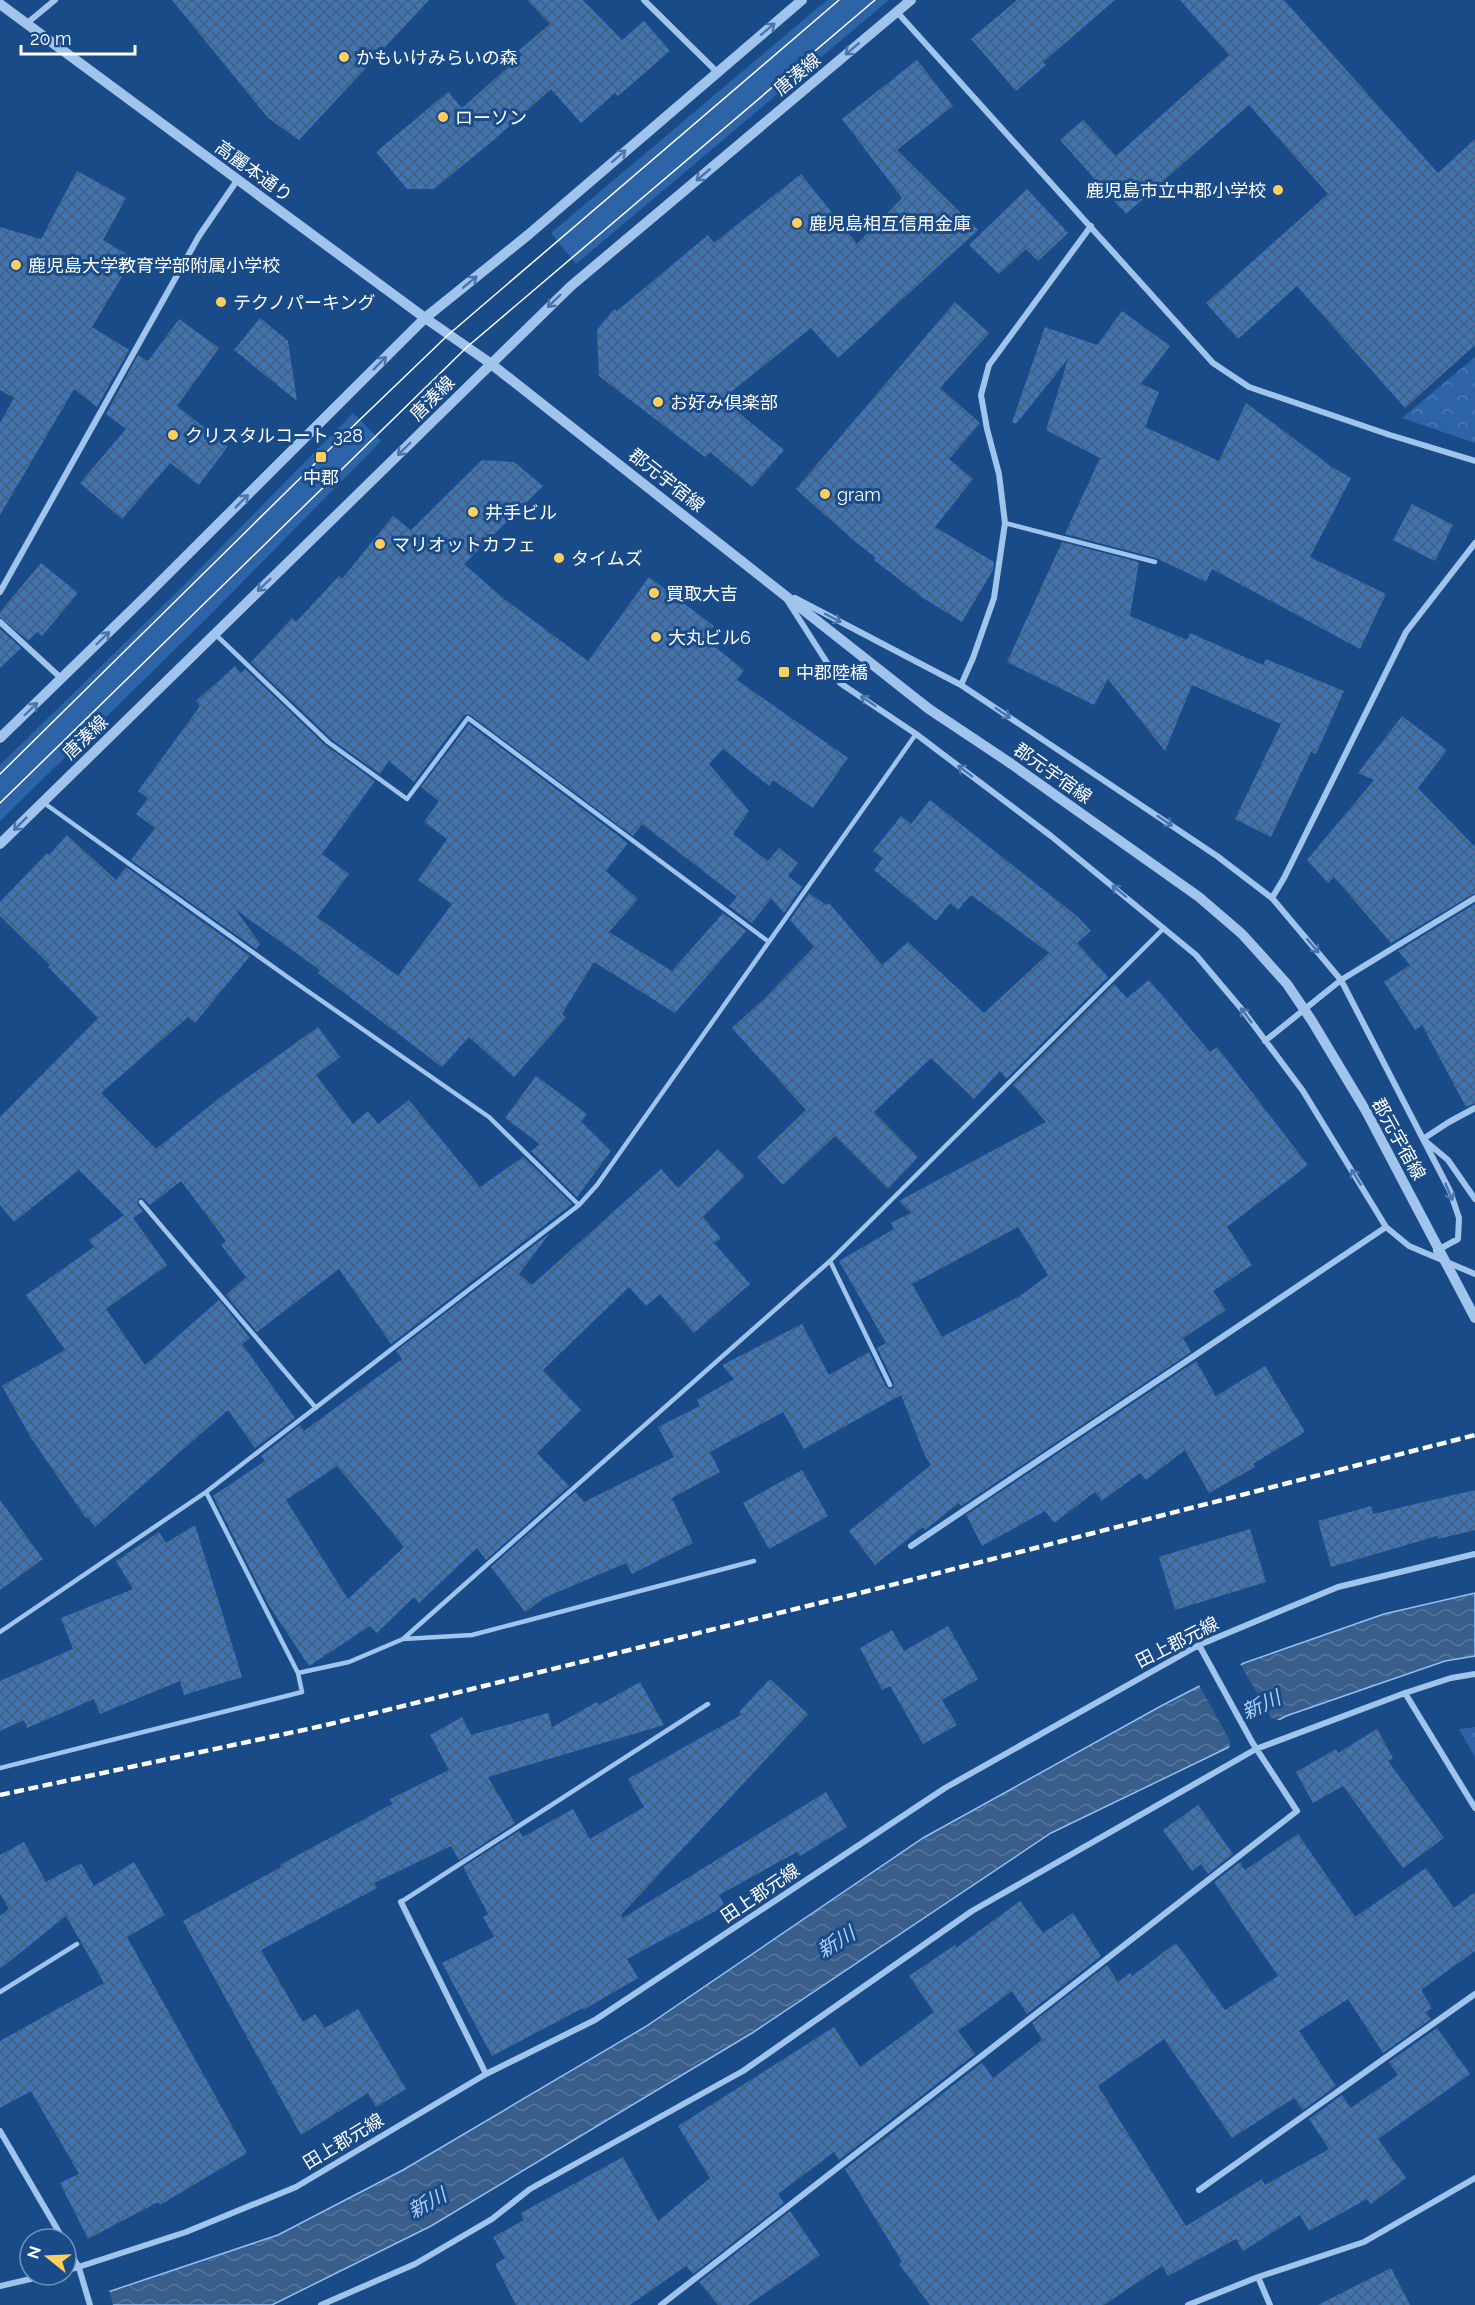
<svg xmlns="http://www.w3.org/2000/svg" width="1475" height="2305" viewBox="0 0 1475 2305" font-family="Raleway,'Noto Sans JP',sans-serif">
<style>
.grass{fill:#2c64a7}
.park{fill:url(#park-crowns)}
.water{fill:url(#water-waves);stroke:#94bff0;stroke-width:1.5}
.pier{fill:#194b89}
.building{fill:url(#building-cross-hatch);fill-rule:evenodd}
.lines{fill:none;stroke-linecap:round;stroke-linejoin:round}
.service{stroke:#a1c4ed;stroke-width:4.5}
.minor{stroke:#a1c4ed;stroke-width:6}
.tertiary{stroke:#a1c4ed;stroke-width:10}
.tram{stroke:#fff;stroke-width:1.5}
.rail{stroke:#fff;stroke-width:4.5;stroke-dasharray:10 4.5;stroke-linecap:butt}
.tertiary-bridge{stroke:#a1c4ed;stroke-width:10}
.oneway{stroke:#4975ac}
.poi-dot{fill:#ffcf5e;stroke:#194b89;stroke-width:2}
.labels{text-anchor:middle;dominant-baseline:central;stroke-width:6;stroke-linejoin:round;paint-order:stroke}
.poi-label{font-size:18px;fill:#fff;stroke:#194b89;text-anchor:start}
.street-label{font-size:18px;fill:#fff;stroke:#194b89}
.water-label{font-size:20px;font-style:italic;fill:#adcef5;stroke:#194b89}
</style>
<defs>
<pattern id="park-crowns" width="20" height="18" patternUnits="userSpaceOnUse" patternTransform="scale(1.5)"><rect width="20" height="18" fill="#2c64a7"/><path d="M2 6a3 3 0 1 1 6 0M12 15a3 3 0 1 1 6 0" fill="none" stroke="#4c7bb4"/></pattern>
<pattern id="water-waves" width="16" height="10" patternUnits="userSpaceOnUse" patternTransform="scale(1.5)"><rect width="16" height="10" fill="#395e8b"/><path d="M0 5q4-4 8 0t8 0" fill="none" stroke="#57769c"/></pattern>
<pattern id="building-cross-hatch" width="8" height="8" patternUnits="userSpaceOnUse" patternTransform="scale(1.5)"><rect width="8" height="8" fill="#4174b2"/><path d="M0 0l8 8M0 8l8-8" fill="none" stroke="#475e7a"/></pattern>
</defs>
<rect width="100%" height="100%" fill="#194b89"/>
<path class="grass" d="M827 0H889L576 264 551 233Z
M353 413 381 441 209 616 0 821V765L181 588Z"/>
<path class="park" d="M1475 357V443L1402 418Z
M1475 1727V1757L1459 1729Z"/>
<path class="water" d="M1475 1593V1656L1445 1661 1286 1716 1225 1749 1051 1833 752 2033 431 2226 272 2305H69L278 2235 403 2170 645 2027 923 1838 1161 1706 1244 1663 1384 1614Z"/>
<path class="pier" d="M1239 1662 1271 1718 1282 1721 1229 1751 1230 1741 1198 1683Z
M109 2289 113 2305H66L68 2302Z"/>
<path class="building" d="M172 0H429L299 140 268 118Z
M527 0H583L622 40 644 21 670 51 618 96 615 93 581 123 551 89 496 138 434 189H407L376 152 448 92 462 108 522 55 518 51 550 24Z
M1017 0H1115L1043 62 1046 65 1016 91 971 39Z
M1180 0H1284L1438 173 1475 139V345L1405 408 1297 286 1238 339 1206 303 1328 194 1249 105 1126 214 1060 140 1083 120 1116 156 1229 55Z
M917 60 953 106 897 150 978 230 838 358 811 328 727 395 743 408 739 413 784 450 752 487 710 452 705 457 599 376 597 330 614 309 617 311 708 235 714 243 801 174 857 244 902 198 842 119Z
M77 171 126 198 103 240 133 258 92 327 129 350 97 407 74 389 0 515V423L14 398 0 390V227L41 239Z
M1027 189 1068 233 1038 261 1026 249 999 274 969 245Z
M955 302 989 333 940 388 980 423 949 459 973 479 935 527 994 562 993 570 962 622 923 598 874 560 876 558 852 539 796 489Z
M1122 311 1170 346 1141 384 1159 392 1145 427 1219 461 1246 403 1332 467 1351 478 1310 557 1386 594 1360 649 1212 569 1206 582 1156 558 1065 534 1100 458 1046 430 1068 359 1016 424 1012 422 1045 327 1097 345Z
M260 318 288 341 297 401 234 350Z
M179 319 219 348 177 406 228 446 199 485 170 463 122 519 80 483 126 429 106 414 138 355 148 361Z
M482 460 514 462 543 486 464 564 503 598 588 661 649 577 714 626 705 639 744 670 737 680 848 758 813 808 773 780 769 786 723 749 709 764 749 811 733 834 768 861 779 848 798 863 788 876 802 887 784 913 771 898 752 923 729 906 737 897 642 824 633 836 469 714 464 715 414 782 389 761 380 774 331 739 251 662 292 618 296 622 339 576 342 579 393 516 411 530Z
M1412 504 1453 525 1435 561 1393 540Z
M1062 542 1139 562 1130 616 1187 640 1190 633 1263 665 1266 659 1344 691 1316 754 1311 752 1271 837 1235 819 1281 724 1192 685 1165 751 1108 679 1094 705 1007 662Z
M41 563 78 593 42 636 37 632 28 641 0 617V612Z
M0 629 21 648 0 668Z
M235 666 241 673 245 669 325 745 375 781 322 854 349 874 317 917 398 976 452 904 418 880 447 839 424 822 439 801 421 787 469 724 628 843 606 871 638 899 609 932 672 971 723 913 746 931 675 1013 594 962 562 1014 566 1018 514 1077 469 1037 442 1067 318 973 320 970 236 910 260 944 256 949 131 860 155 828 136 814 148 798 138 791 200 706 196 701Z
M1402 716 1447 750 1418 788 1475 847V893L1391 943 1334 877 1328 883 1307 860 1374 780 1358 773Z
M930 800 1078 917 1091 931 1077 943 1108 977 1006 1079 1000 1071 974 1099 931 1058 874 1112 918 1157 888 1189 835 1136 783 1185 757 1157 806 1110 732 1028 763 1000 814 947 790 920 809 893 826 905 829 903 882 965 908 942 984 1013 1049 953 971 895 958 910 950 903 936 921 874 870 883 858 873 851 901 816 911 824Z
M67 835 116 880 126 867 250 956 195 1023 188 1017 101 1093 156 1149 222 1096 318 1027 340 1057 316 1075 353 1124 368 1111 378 1124 409 1100 480 1187 523 1157 572 1204 391 1344 339 1269 257 1332 226 1295 246 1277 221 1245 226 1241 181 1181 150 1205 143 1198H139L137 1203 143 1211 133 1218 167 1265 106 1309 145 1365 219 1300 250 1338 242 1344 295 1418 255 1448 228 1410 95 1527 88 1517 86 1518 31 1438 2 1386 65 1350 26 1295 94 1247 89 1240 124 1215 79 1170 14 1222 0 1205V1117L98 1018 48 967 50 965 0 916V902L47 853 49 855Z
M1475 904V1103L1466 1107 1422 1025 1415 1030 1384 982 1410 965 1398 951Z
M1149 980 1210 1052 1217 1047 1308 1165 1227 1227 1252 1265 1213 1291 1226 1310 1183 1338 1191 1352 961 1506 959 1503 925 1530 923 1527 875 1565 849 1531 931 1465 925 1456 901 1395 804 1449 783 1412 710 1452 720 1472 672 1498 693 1543 632 1574 626 1563 544 1598 525 1612 491 1567 575 1492 584 1502 674 1457 658 1427 700 1406 697 1400 734 1379 722 1365 802 1324 829 1375 869 1352 886 1387 889 1389 893 1388 894 1383 877 1348 886 1343 839 1261 894 1229 891 1223 911 1213 899 1201 1046 1122 1013 1085 1114 984 1127 998ZM1018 1227 1048 1275 1020 1296 942 1337 912 1284Z
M536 1076 587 1114 581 1121 611 1151 577 1197 531 1151 540 1144 505 1118Z
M718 1149 745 1176 703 1217 721 1238 714 1243 750 1284 694 1333 660 1294 646 1306 629 1287 543 1370 581 1410 537 1453 569 1486 486 1560 477 1548 419 1603 414 1597 377 1633 370 1626 309 1666 268 1604 213 1496 265 1461 261 1456 300 1425 304 1431 402 1359 396 1351 550 1233 519 1274 532 1285 661 1169 678 1188ZM337 1466 404 1547 348 1599 286 1500Z
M1196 1361 1216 1396 1265 1366 1305 1432 1253 1464 1255 1467 1209 1493 1185 1450 1146 1480 1140 1473 1102 1501 1095 1492 1054 1523 1045 1511 982 1546 966 1515Z
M802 1470 828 1516 769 1549 743 1503Z
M1475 1490V1530L1438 1539 1437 1536 1331 1567 1318 1521 1371 1506 1373 1514Z
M0 1500 43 1559 0 1590Z
M195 1525 242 1677 184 1695 180 1681 100 1714 94 1699 27 1728 24 1720 0 1731V1681L73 1649 61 1618 133 1589 116 1561 159 1532 166 1543Z
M1250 1529 1266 1582 1175 1610 1159 1557Z
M948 1626 978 1679 942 1700 957 1725 923 1744 890 1686 882 1690 860 1648 892 1630 904 1651Z
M770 1679 808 1714 621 1915 623 1918 826 1792 847 1827 800 1856 797 1852 719 1895 725 1906 627 1959 638 1978 583 2010V2008L492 2056 442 1963 494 1937 483 1917 488 1914 463 1867 519 1831 523 1837 573 1809 590 1839 644 1807 628 1779 741 1715 739 1712Z
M640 1682 664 1725 488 1777 515 1823 459 1860 451 1846 374 1883 377 1888 261 1950 303 2022 315 2014 325 2028 358 2009 406 2089 376 2107 368 2093 301 2135 183 1921 281 1867 280 1865 392 1804 390 1799 449 1770 430 1735 462 1717 471 1735 548 1713 552 1727 597 1702 599 1705Z
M1377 1729 1393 1758 1388 1761 1444 1838 1403 1868 1343 1786 1313 1803 1296 1772 1336 1749 1338 1753Z
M1198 1805 1233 1854 1208 1874 1201 1864 1192 1871 1163 1830Z
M1298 1834 1355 1917 1426 1868 1454 1908 1475 1892V1951L1421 1990 1432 2008 1426 2012 1431 2019 1383 2053 1348 1999 1299 2031 1336 2086 1303 2110 1294 2098 1232 2138 1164 2039 1098 2086 1186 2226 1262 2179 1265 2185 1329 2149 1309 2119 1342 2095 1351 2108 1398 2075 1389 2062 1437 2028 1470 2074 1378 2139 1406 2178 1371 2204 1367 2199 1309 2231 1300 2215 1243 2251 1236 2239 1168 2276 1162 2266 1104 2305H930L899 2264 902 2262 845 2169 982 2063 993 2078 1042 2040 1032 2023 1107 1965 1118 1982 1130 1973 1132 1976 1176 1943 1225 2010 1278 1976 1214 1882 1240 1862 1245 1870Z
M24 1842 46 1882 81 1863 94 1886 134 1862 165 1915 127 1937 247 2153 160 2205 158 2202 88 2239 60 2183 79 2174 31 2091 0 2108V2041L104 1983 66 1916 0 1969V1916L9 1909 0 1894V1855Z
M1020 1901 1043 1933 1073 1913 1101 1956 1027 2014 1012 1991 958 2031 975 2054 839 2160 834 2152 778 2194 784 2203 693 2274 686 2266 630 2305H516L495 2264 505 2258 493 2237 524 2220 521 2213 623 2157 658 2221 710 2178 678 2126 834 2027 860 2067 934 2012 909 1976 955 1945 956 1948Z
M790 2211 820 2255 748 2305H718L699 2282Z
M1391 2268 1410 2305H1318Z"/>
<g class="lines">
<path class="service" d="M1005 523 1155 562
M215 634 328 742 407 799 468 718 769 942
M44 803 286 976 489 1117 579 1205
M141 1202 316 1408
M830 1261 890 1385
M0 1632 206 1492 579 1205 597 1185 916 734
M403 1639 472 1635 754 1561
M298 1673 349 1662 403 1639 830 1261 1164 928
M0 1768 302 1692 298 1673 206 1492
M401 1902 708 1704
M0 1992 77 1944"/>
<path class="minor" d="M644 0 717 72
M897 12 1213 363 1249 387 1390 435 1475 461
M26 24 55 0
M0 592 199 236 238 179
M795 598 961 685 1217 856 1272 898 1341 980 1423 1139 1448 1160 1475 1199
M787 600 840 683 916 734 1051 836 1196 955 1244 1012 1303 1091 1386 1227 1409 1246 1475 1274
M0 622 62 679
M961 685 973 658 994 598 1005 523 999 474 987 429 981 395 989 365 1091 226
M1272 898 1284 878 1406 632 1475 543
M1265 1041 1341 980 1475 898
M1436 1251 1458 1239 1459 1218 1450 1191 1423 1139 1449 1122 1475 1108
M911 1546 1386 1227
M1405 1693 1475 1808
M401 1902 486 2074
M0 2131 63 2239
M1199 2190 1475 1994
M66 2245 79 2268 90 2305
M66 2271 186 2232 296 2187 486 2074 595 2020 945 1788 1199 1645 1338 1587 1475 1554
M1258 2277 1270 2305
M0 2286 48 2275
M321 2305 415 2264 492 2219 530 2189 743 2071 972 1911 1256 1749 1405 1693 1451 1678 1475 1674
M661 2305 1297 1811 1252 1742 1199 1645
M1188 2305 1258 2277 1364 2242 1475 2178"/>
<path class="tertiary" d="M0 4 425 318 490 363 929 709 1010 763
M0 738 147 595 425 318 528 235 802 0
M0 844 571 286 911 0"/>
<path class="tram" d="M0 774 346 433 448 335 839 0
M0 803 467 347 875 0"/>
<path class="rail" d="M0 1795 322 1726 864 1592 1475 1435"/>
<path class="tertiary-bridge" d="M1010 763 1199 897 1242 934 1287 984 1312 1021 1366 1111 1475 1318"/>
</g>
<defs><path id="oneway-shaft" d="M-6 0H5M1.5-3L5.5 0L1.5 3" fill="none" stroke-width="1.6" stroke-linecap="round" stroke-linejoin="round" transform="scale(1.5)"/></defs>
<g class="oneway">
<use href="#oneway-shaft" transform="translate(768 29) rotate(-40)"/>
<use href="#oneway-shaft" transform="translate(852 49) rotate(140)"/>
<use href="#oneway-shaft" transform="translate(619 156) rotate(-41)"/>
<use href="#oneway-shaft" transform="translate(703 175) rotate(140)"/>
<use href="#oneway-shaft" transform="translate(470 282) rotate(-39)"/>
<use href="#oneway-shaft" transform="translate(554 301) rotate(136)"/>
<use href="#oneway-shaft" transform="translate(380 363) rotate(-45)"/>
<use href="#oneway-shaft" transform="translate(404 449) rotate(136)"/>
<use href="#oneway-shaft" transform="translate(242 501) rotate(-45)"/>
<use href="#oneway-shaft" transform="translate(264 585) rotate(136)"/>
<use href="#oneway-shaft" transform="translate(833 618) rotate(28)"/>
<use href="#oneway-shaft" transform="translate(103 638) rotate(-44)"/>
<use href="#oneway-shaft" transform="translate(868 701) rotate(-146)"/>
<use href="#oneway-shaft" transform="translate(31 709) rotate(-44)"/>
<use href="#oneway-shaft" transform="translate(1003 713) rotate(34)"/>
<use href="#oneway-shaft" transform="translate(965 771) rotate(-143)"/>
<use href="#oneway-shaft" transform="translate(1165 821) rotate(34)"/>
<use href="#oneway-shaft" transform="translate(20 824) rotate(135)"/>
<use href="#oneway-shaft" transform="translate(1119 891) rotate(-141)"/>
<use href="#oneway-shaft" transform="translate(1313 946) rotate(50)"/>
<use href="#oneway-shaft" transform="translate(1246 1015) rotate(-127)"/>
<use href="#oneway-shaft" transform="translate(1356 1177) rotate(-122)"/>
<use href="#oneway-shaft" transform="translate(1449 1192) rotate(67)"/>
</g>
<g class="poi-dot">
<circle cx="344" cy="57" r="6"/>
<circle cx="443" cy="117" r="6"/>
<circle cx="1278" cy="190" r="6"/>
<circle cx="797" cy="223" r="6"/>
<circle cx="16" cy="265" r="6"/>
<circle cx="221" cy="302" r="6"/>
<circle cx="658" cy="402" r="6"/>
<circle cx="173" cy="435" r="6"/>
<rect x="315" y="451" width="12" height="12" rx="3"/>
<circle cx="825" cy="494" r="6"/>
<circle cx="473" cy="512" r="6"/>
<circle cx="380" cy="544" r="6"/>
<circle cx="559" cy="558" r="6"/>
<circle cx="654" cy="593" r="6"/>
<circle cx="656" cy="637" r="6"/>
<rect x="778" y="666" width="12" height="12" rx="3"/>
</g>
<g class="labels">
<g class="poi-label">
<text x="356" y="57">かもいけみらいの森</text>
<text x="455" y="117">ローソン</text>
<text x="1266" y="190" text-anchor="end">鹿児島市立中郡小学校</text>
<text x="809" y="223">鹿児島相互信用金庫</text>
<text x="28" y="265">鹿児島大学教育学部附属小学校</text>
<text x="233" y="302">テクノパーキング</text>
<text x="670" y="402">お好み倶楽部</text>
<text x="185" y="435">クリスタルコート 328</text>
<text x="321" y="477" text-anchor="middle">中郡</text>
<text x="837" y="494">gram</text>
<text x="485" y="512">井手ビル</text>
<text x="392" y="544">マリオットカフェ</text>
<text x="571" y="558">タイムズ</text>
<text x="666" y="593">買取大吉</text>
<text x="668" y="637">大丸ビル6</text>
<text x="796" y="672">中郡陸橋</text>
</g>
<g class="street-label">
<text transform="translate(797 74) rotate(-40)">唐湊線</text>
<text transform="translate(254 171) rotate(36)">高麗本通り</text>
<text transform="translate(432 398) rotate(-45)">唐湊線</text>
<text transform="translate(667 480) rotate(38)">郡元宇宿線</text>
<text transform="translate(85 737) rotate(-44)">唐湊線</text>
<text transform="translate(1053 773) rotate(35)">郡元宇宿線</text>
<text transform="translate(1399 1139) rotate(61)">郡元宇宿線</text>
<text transform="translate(1177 1642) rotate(-27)">田上郡元線</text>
<text transform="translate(760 1893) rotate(-34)">田上郡元線</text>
<text transform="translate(343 2141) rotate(-31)">田上郡元線</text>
</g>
<g class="water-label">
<text transform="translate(1261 1705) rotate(-25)">新川</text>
<text transform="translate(836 1942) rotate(-32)">新川</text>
<text transform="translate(427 2203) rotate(-29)">新川</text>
</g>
</g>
<g transform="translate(48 2257) rotate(288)"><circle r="28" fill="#194b89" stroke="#7593b8" stroke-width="1.5"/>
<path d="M0-4.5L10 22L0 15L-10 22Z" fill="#ffcf5e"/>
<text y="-9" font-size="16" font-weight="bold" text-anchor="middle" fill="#ffffff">N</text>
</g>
<path d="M21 45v9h114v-9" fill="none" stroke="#ffffff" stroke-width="3"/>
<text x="30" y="45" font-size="18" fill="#ffffff" stroke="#194b89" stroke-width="4.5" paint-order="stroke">20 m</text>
</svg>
